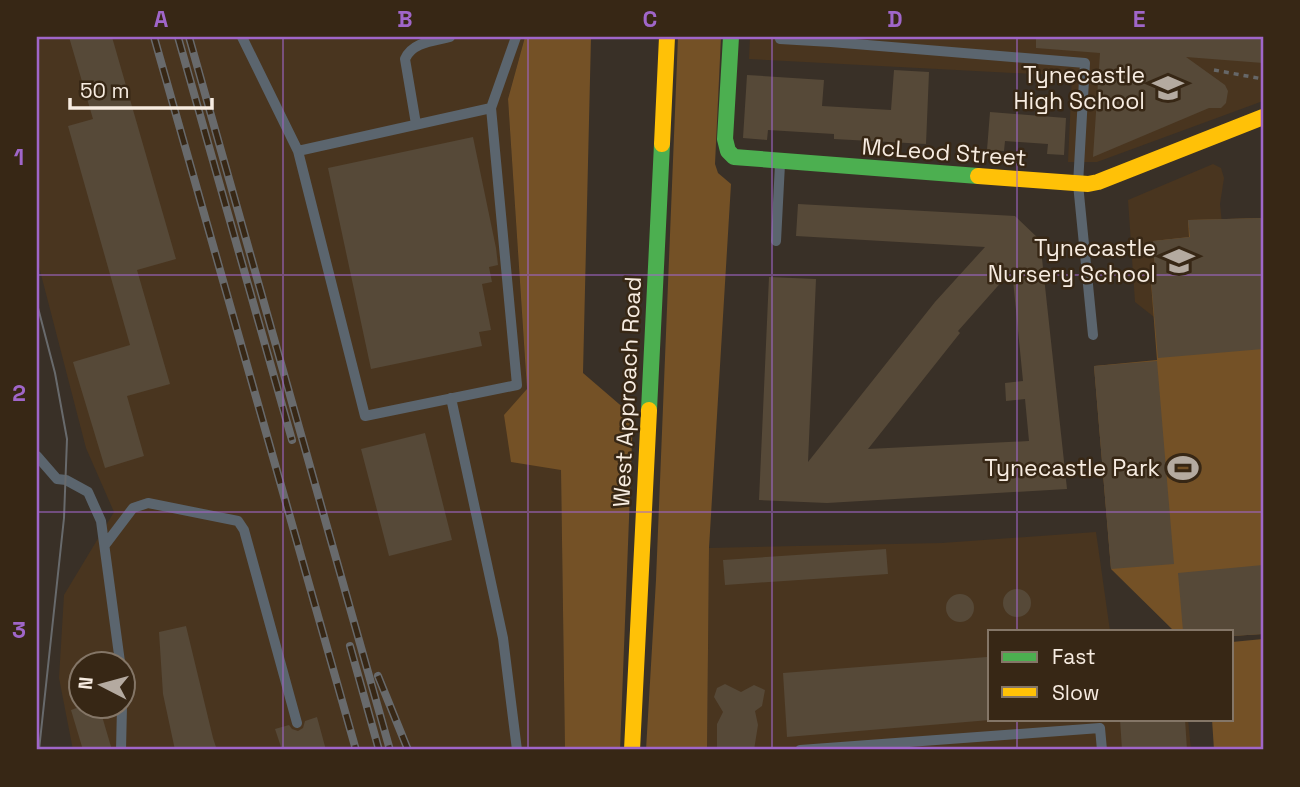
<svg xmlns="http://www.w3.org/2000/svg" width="1300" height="787" viewBox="0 0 1300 787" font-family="'Space Grotesk',sans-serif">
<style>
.built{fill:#49351f;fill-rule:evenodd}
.green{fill:#745126}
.building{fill:#564938;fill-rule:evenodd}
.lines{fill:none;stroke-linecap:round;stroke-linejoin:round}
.path{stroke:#666768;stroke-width:3.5;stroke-dasharray:5 5;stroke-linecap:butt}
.lane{stroke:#5b656e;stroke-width:10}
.fast{stroke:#4caf50;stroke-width:16}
.slow{stroke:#ffc107;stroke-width:16}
.tram{stroke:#686a6c;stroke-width:2}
.rail-casing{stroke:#686a6c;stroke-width:8}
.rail{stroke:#372715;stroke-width:5;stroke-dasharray:16;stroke-linecap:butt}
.grid{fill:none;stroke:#a066c9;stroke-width:2;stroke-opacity:0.55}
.labels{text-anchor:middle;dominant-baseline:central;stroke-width:5;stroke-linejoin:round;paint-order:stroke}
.poi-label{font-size:23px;fill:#f7ece1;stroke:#372715;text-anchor:end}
.street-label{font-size:23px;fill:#f7ece1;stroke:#372715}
.neatline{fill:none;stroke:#a066c9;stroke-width:2.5}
.grid-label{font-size:23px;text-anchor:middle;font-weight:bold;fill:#a066c9}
</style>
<rect width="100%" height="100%" fill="#393027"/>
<path class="built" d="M37 37H525L508 99 527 390 561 470 565 750H73L59 678 64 595 114 512 86 448 37 259ZM80 664H122V706H80Z
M750 37H1263V101L1097 162H1068L1072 76 749 59Z
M1213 164 1221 168 1224 178 1220 204 1231 312 1154 317 1135 302 1128 200Z
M1096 532 1110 631H990V719H1188L1191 750H707L709 548 942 543Z"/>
<path class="green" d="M525 37H591L583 373 633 416 620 750H565L561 470 511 462 504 415 527 389 508 99Z
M678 37H721L715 164 718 173 731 184 709 548 707 750H646L656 580Z
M1263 218V634L1232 636V631H1174L1111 569 1094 366 1157 360 1150 270H1155L1153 241 1189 237 1188 220Z
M1263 639V750H1214L1212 719H1232V642Z"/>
<path class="building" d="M69 37H112L176 259 137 270 170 384 127 396 144 456 105 468 73 362 130 345 68 126 93 119Z
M1036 37H1263V63L1186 57 1225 85 1228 91 1226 103 1221 108H1209L1093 157 1100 53 1036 48Z
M894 70 929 72 926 144 834 139V134L768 130 767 140 743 138 747 75 824 80 822 106 891 110Z
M990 112 1066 118 1064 155 1047 154 1048 144 1005 141 1004 151 987 150Z
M473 137 496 248 498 265 489 267 492 282 482 284 491 330 479 332 482 346 371 369 328 168Z
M798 204 1015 216 1040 240 1067 489 827 503 759 500 769 277 816 279 808 462 935 302 985 247 796 236ZM1012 270 1023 381 1005 383 1006 401 1025 399 1029 441 868 449 960 333 958 331Z
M1263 218V349L1158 358 1150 270H1155L1153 241 1190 237 1188 220Z
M1157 361 1174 564 1111 569 1094 366Z
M425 433 452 540 389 556 361 449Z
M886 549 888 574 725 585 723 560Z
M1263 565V634L1232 636V631H1183L1178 573Z
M1003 603a14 14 0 1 1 28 0a14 14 0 1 1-28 0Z
M946 608a14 14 0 1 1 28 0a14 14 0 1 1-28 0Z
M186 626 213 738 217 750H175L163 694 159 632Z
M987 657 990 671V720L787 737 783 673Z
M725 684 741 692 754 685 765 690 762 706 755 711 758 725 754 750H717V724L723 712 714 697 717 688Z
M82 706H99L112 750H83L71 710Z
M317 717 326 750H282L275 729 289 725 292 729 298 731 303 728 305 721Z
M1120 719H1185L1187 750H1122Z"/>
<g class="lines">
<path class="path" d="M1214 70 1263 79"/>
<path class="lane" d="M242 37 298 151 491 108 516 37
M780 37V39L831 42V37
M831 42 1085 63 1078 184 1093 335
M416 124 405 59C412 42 434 41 450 37
M298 151 365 416 517 385 491 108
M776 241 780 164
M451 398 503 638 517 750
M37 456 57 479 66 480 88 492 101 521 122 677
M105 545 133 508 148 503 238 521 244 530 297 723
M121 750 122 706
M800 750 1100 728 1102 750"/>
<path class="fast" d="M731 37 725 139 728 151 734 157 978 176
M649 410 662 144"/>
<path class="slow" d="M662 144 667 37
M978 176 1088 184 1098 182 1263 117
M632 750 649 410"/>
<path class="tram" d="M37 304 55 373 67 439 64 518 39 750"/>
<g class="rail-casing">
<path id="rail" d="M154 37 356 750
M178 37 292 440
M189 37 390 750
M350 646 379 750
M378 676 408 750"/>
</g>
<use href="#rail" class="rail"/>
</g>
<path class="grid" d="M283 37V750M528 37V750M772 37V750M1017 37V631M37 275H1263M37 512H1263M1017 719V750"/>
<defs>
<g id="school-bare" transform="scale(2.415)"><path d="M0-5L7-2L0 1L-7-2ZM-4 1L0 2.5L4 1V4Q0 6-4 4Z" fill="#b4aaa0" stroke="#372715" stroke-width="2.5" paint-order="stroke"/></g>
<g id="stadium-bare" transform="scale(2.415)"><path d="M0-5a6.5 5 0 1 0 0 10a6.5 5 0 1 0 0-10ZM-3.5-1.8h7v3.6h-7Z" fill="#b4aaa0" stroke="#372715" stroke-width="2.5" paint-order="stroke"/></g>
</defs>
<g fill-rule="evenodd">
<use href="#school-bare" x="1168" y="88"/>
<use href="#school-bare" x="1179" y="261"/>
<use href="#stadium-bare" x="1183" y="468"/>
</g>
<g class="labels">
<g class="poi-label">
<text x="1145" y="75">Tynecastle<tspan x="1145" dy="26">High School</tspan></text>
<text x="1156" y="248">Tynecastle<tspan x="1156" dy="26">Nursery School</tspan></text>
<text x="1160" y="468">Tynecastle Park</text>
</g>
<g class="street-label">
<text transform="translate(944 152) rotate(4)">McLeod Street</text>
<text transform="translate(627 392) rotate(-87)">West Approach Road</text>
</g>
</g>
<rect width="1300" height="787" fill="none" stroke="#372715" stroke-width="77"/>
<rect x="988" y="630" width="245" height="91" fill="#372715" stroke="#847667" stroke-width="2"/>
<rect x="1002" y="652" width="35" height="10" fill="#4caf50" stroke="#847667" stroke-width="2"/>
<text x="1052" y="664" font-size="21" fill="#f7ece1">Fast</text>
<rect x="1002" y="687" width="35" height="10" fill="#ffc107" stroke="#847667" stroke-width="2"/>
<text x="1052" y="700" font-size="21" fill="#f7ece1">Slow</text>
<g transform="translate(102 685) rotate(276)"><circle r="33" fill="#372715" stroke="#847667" stroke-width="2"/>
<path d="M0-5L12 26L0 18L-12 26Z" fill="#b4aaa0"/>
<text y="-10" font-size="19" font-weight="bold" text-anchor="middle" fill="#f7ece1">N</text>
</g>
<path d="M70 98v10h142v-10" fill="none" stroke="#f7ece1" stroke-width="3.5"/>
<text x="80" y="98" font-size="21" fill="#f7ece1" stroke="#372715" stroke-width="5" paint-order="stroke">50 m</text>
<rect x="38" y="38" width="1224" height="710" class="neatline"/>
<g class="grid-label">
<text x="161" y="27">A</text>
<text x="405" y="27">B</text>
<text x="650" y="27">C</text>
<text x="895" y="27">D</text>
<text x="1139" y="27">E</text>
<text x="19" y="165">1</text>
<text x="19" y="401">2</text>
<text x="19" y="638">3</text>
</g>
</svg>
